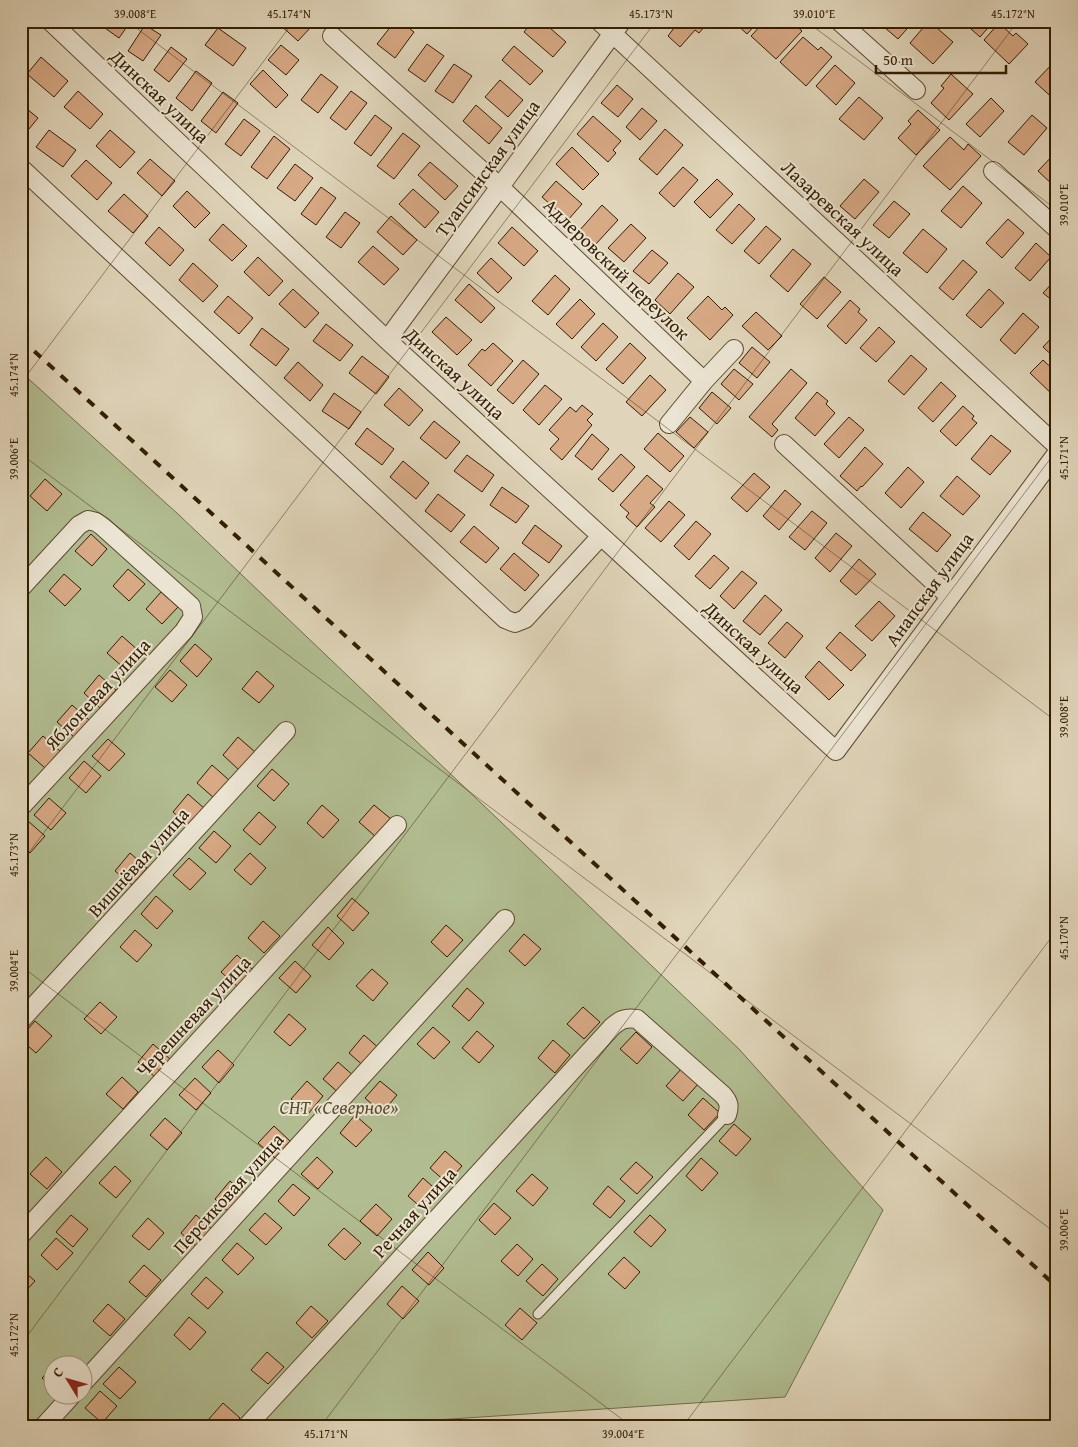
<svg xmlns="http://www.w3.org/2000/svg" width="1078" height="1447" viewBox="0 0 1078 1447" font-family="'Gentium Book Plus',serif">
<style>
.green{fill:#b1bd91;stroke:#726d48;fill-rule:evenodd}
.building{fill:#d7a985;stroke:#331d00}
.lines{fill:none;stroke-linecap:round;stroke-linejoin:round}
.service-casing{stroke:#5e4b2e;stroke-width:11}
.minor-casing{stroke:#5e4b2e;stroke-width:20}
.service{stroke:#ebe4d2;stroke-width:9}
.minor{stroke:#ebe4d2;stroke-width:18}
.rail{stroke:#331d00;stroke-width:4;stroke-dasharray:9 9;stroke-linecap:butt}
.ticks{fill:none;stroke:#331d00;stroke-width:1;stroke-opacity:0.45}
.labels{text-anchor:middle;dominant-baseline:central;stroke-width:4;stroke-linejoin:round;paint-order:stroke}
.street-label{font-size:19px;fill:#331d00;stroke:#ebe4d2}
.park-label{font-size:19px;font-style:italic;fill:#594d2c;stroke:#ebe4d2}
.neatline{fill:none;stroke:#331d00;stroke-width:2}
.ticks-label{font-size:12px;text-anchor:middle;fill:#331d00}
</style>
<rect width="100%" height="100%" fill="#e0d5ba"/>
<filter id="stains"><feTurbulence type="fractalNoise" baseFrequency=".004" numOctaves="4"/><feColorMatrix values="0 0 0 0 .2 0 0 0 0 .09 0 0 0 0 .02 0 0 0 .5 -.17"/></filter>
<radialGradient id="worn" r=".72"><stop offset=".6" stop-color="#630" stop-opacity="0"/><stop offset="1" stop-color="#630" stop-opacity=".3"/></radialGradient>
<path class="green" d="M21 372 178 514 739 1049 883 1210 785 1397 390 1423 387 1426H21ZM52 1364H82V1394H52Z"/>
<path class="building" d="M106 21H131L119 38 102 26Z
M249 21H261L257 27Z
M282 21H305L311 27 298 41 279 24Z
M395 21H400L414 32 395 58 377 44Z
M533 21H542L566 42 553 57 524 32Z
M668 21H702L706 25 699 33 695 30 680 47 668 36 674 28 668 22Z
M733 21H759L747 34Z
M765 21H785L790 26 793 23 802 31 776 59 751 36Z
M877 21H914L898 39Z
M929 21 953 42 933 64 910 43Z
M962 21H994L980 37Z
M999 23 1013 36 1016 33 1028 44 1009 64 984 40Z
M145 25 161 35 143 61 128 51Z
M218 28 246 48 233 66 205 45Z
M803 37 818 50 821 47 832 57 806 86 780 62Z
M427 44 444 56 425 82 408 70Z
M281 45 299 60 286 75 268 60Z
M514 46 543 71 530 85 502 60Z
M171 47 187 59 169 82 154 70Z
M41 57 68 81 54 97 27 74Z
M1055 61 1057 63V102L1035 82Z
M454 64 472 76 453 103 435 91Z
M835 65 855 83 836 105 816 86Z
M263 70 288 95 276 108 250 84Z
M196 71 212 83 192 111 176 98Z
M321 74 338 87 318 113 301 100Z
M951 74 973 94 949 120 931 103 944 88 941 86Z
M500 80 523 100 508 117 485 97Z
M617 85 633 99 618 117 601 103Z
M78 91 103 114 90 129 64 107Z
M351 91 367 103 346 130 330 118Z
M223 92 238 103 216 133 201 121Z
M859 97 883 118 864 140 839 119Z
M991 98 1004 111 980 137 966 124Z
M21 104 38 118 24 135 21 133Z
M476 105 502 128 489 144 463 121Z
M642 108 657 121 640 140 626 127Z
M918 110 940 130 916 155 898 138 911 124 908 121Z
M375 115 392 128 371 156 354 143Z
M1032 115 1047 128 1024 155 1008 142Z
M593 116 621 141 613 150 616 153 608 162 577 134Z
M244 119 260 131 241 156 225 144Z
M665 129 683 145 657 175 639 159Z
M49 130 76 150 63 167 36 147Z
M110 130 135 152 120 168 96 146Z
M403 133 420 146 394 179 377 166Z
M274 136 290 149 267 179 251 167Z
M950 137 964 150 968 144 981 156 950 190 923 166Z
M572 147 599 174 583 190 556 164Z
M1057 151V184L1054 186 1038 171Z
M150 159 175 181 162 196 137 173Z
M86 160 112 183 97 200 71 176Z
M430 162 458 186 445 200 418 175Z
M295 164 313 178 295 201 277 188Z
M683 167 698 180 674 207 659 193Z
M717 179 733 194 710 218 694 202Z
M864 179 879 192 855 219 840 206Z
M556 181 582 204 568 220 542 197Z
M963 186 982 203 961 228 941 211Z
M321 187 336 198 316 225 301 214Z
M413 189 439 212 425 228 399 204Z
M187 191 210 213 195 228 173 206Z
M124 194 148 216 133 233 108 211Z
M894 201 910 214 889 238 873 225Z
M739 204 755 219 732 244 716 230Z
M602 205 618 220 595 245 579 231Z
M345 212 360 223 341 248 326 237Z
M391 216 417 240 403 255 377 232Z
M1008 219 1024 233 1002 258 986 243Z
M223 224 247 246 232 261 209 240Z
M631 224 646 238 624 262 608 248Z
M766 226 781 239 759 264 744 251Z
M159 227 184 250 170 266 145 243Z
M512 227 538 251 524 266 498 243Z
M923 229 947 249 927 273 903 253Z
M1036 243 1051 257 1030 281 1015 268Z
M373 246 399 269 384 285 358 262Z
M793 249 811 264 788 292 770 276Z
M652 250 668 263 649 284 633 271Z
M258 257 283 281 269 296 244 272Z
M491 258 512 278 498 293 477 273Z
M963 260 977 272 953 300 939 288Z
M193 263 218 286 203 302 179 280Z
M678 273 694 287 670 314 655 300Z
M555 275 570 289 548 315 532 301Z
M824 277 841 292 817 319 800 304Z
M1057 278V304L1043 293Z
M469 284 495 308 481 323 455 300Z
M293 289 319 313 305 328 279 304Z
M989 289 1004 303 981 328 966 315Z
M228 296 253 318 239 334 214 312Z
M708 296 722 310 725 307 733 315 710 340 687 318Z
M580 299 595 314 572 339 556 324Z
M850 300 860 309 858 312 867 320 846 344 827 326Z
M756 312 782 336 768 350 742 326Z
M1023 313 1039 327 1015 354 1000 340Z
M446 317 472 340 457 355 432 332Z
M603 323 618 337 596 361 581 347Z
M326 324 353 345 340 361 313 341Z
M879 327 895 342 876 362 860 348Z
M262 328 289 349 276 366 250 345Z
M1056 333H1057V360L1043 347Z
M493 343 513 361 491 386 468 365 482 349 485 351Z
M630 343 646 358 623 384 606 369Z
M752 347 770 362 757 378 739 363Z
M911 355 927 369 904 395 888 381Z
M362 356 389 377 376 394 349 373Z
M523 360 539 374 513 404 497 390Z
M1043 360 1057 373V395L1055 397 1030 373Z
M298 362 323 385 310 401 284 378Z
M734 369 753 384 739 400 721 384Z
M791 369 807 383 772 424 778 430 772 437 749 417Z
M650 375 666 390 642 416 626 402Z
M941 382 956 396 933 422 918 408Z
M545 385 562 399 539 425 523 410Z
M399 388 423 410 409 426 384 405Z
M712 392 731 408 717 424 699 408Z
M817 392 828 401 826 404 835 413 815 436 795 418Z
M334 393 361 412 349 429 322 411Z
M582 405 593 414 587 420 592 425 562 460 550 449 559 439 549 430 570 407 576 412Z
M963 406 974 416 972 419 977 423 956 446 940 431Z
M690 417 708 432 694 448 676 432Z
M849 417 864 430 839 458 824 444Z
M434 421 460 442 446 459 420 438Z
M367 428 394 449 382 465 355 444Z
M658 433 684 456 670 472 644 449Z
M592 434 609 449 592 470 575 456Z
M991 435 1011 451 990 475 971 459Z
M865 447 883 464 862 487 861 486 857 491 840 476Z
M621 454 635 467 613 492 598 479Z
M467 455 494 475 482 492 454 471Z
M403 461 429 483 416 499 390 477Z
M908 467 924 482 901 508 885 493Z
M754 473 770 487 747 512 731 498Z
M647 475 663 489 650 503 655 507 637 527 626 517 629 513 620 505Z
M957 476 980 496 963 515 940 496Z
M45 479 62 494 47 511 30 496Z
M502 487 529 506 516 523 490 505Z
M785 490 801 504 779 530 763 516Z
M438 494 465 515 451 532 425 511Z
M669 501 685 515 661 542 645 528Z
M812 511 827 523 805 550 789 537Z
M923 512 951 535 937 552 909 529Z
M696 521 711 534 689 560 674 546Z
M535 525 562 546 549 563 522 543Z
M474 526 499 548 486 563 460 542Z
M836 533 852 546 830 572 815 558Z
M91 534 107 549 92 566 75 551Z
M514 553 539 575 525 591 500 569Z
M714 555 729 568 710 589 695 576Z
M859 559 876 574 856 595 840 581Z
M128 569 145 584 129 601 113 586Z
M742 571 757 583 734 609 720 596Z
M64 574 81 589 65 606 49 591Z
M161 592 178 607 162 624 146 609Z
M765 595 782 610 760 635 743 621Z
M879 601 895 616 872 641 855 626Z
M787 622 803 636 785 658 768 643Z
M840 632 866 655 851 671 826 648Z
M122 636 139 651 124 668 107 653Z
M195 644 212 659 197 677 180 661Z
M819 661 844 685 829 700 805 677Z
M170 670 187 685 172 702 155 687Z
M257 671 274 686 259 703 242 689Z
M99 675 116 690 100 708 84 693Z
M72 705 89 720 74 737 57 722Z
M43 736 60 751 45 768 28 753Z
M238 737 255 752 239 770 223 755Z
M108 739 125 754 109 771 92 756Z
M84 761 101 776 86 793 69 778Z
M212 765 229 780 214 798 197 783Z
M272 769 289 784 274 801 257 786Z
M188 794 205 809 189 826 173 812Z
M49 798 66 813 51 830 34 815Z
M322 805 339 820 323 838 307 823Z
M374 805 391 819 376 837 359 822Z
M259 812 276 827 260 845 243 830Z
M28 821 45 836 30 853 21 846V829Z
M214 831 231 846 216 863 199 848Z
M130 853 147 868 132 885 115 871Z
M250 853 266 868 251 885 234 870Z
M189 858 206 873 190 890 173 875Z
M156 896 173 911 157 929 141 914Z
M352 898 369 913 353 931 337 916Z
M263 921 280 936 264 953 248 938Z
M446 925 463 940 447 957 431 942Z
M328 927 344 943 329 960 312 945Z
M135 930 152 945 137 962 120 947Z
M524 934 541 949 525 966 509 951Z
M237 955 253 970 238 987 221 972Z
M295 961 311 976 296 993 279 978Z
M372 969 388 983 373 1001 356 986Z
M467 988 484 1003 469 1021 452 1006Z
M100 1002 117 1017 101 1034 84 1019Z
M583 1007 600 1022 584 1039 567 1024Z
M289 1014 306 1029 290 1046 274 1032Z
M35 1021 52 1036 36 1053 21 1040V1037Z
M433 1027 450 1042 434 1059 417 1044Z
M477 1031 494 1046 479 1063 462 1048Z
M636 1032 652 1047 637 1064 620 1049Z
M364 1035 381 1050 366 1068 349 1053Z
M553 1040 570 1055 555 1073 538 1058Z
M153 1044 170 1059 155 1077 138 1062Z
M218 1050 234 1065 219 1083 202 1067Z
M338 1062 355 1077 340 1094 323 1079Z
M682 1068 699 1083 683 1101 666 1086Z
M122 1077 138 1092 123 1109 106 1094Z
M195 1078 211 1093 196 1110 179 1095Z
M307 1081 323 1096 308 1114 291 1099Z
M380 1081 397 1095 382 1113 365 1098Z
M703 1098 720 1113 704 1130 688 1115Z
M355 1115 372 1130 356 1147 340 1133Z
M165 1118 182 1133 167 1150 150 1135Z
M734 1124 751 1139 736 1156 719 1141Z
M274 1126 290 1141 275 1158 258 1143Z
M445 1151 462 1166 447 1183 430 1168Z
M46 1157 62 1172 47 1189 30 1174Z
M317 1157 333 1172 318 1189 301 1174Z
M701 1158 718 1173 702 1191 686 1176Z
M636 1162 653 1177 637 1194 620 1179Z
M115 1166 131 1181 116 1198 99 1183Z
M532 1174 548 1188 533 1206 516 1191Z
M423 1178 440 1193 424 1210 408 1196Z
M230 1181 247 1196 231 1214 215 1199Z
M293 1184 310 1198 294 1216 278 1201Z
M608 1186 625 1201 610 1218 593 1204Z
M494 1203 511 1218 495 1235 479 1220Z
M376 1204 392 1219 377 1236 360 1221Z
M265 1213 282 1228 266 1245 249 1230Z
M71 1215 88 1229 73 1247 56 1232Z
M196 1215 213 1230 198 1248 181 1233Z
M650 1215 666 1230 651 1247 634 1232Z
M148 1218 164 1233 149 1250 132 1236Z
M344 1228 361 1243 345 1260 328 1245Z
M56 1238 73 1253 57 1270 41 1255Z
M237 1243 254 1258 238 1275 222 1260Z
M517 1244 533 1259 518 1276 501 1261Z
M428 1252 444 1268 429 1285 412 1270Z
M624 1257 640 1272 625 1289 608 1274Z
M542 1264 558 1279 543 1296 526 1281Z
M144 1265 161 1280 146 1297 129 1282Z
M21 1269 35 1281 21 1296Z
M206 1277 223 1292 208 1309 191 1294Z
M402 1286 419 1301 403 1319 387 1304Z
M108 1304 125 1319 110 1336 93 1321Z
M311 1306 328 1321 312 1338 296 1323Z
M520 1308 537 1323 522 1340 505 1325Z
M189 1317 206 1332 190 1350 174 1335Z
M267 1352 284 1367 268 1384 251 1370Z
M52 1367V1387L42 1378Z
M119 1367 136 1382 120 1399 103 1384Z
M100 1391 117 1406 102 1423 85 1408Z
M223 1403 240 1418 233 1426H214L208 1420Z"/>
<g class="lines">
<g class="service-casing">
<path id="service" d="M538 1314 727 1115"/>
</g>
<g class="minor-casing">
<path id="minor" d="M50 21 387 340 836 751 1057 453
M599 21 1057 446
M839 21 916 90
M332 36 500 187 704 381 669 424
M21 168 505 619 515 623 525 619 601 536
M993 171 1057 229
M387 340 622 21
M704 381 734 349
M784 444 950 597
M21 588 79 525 88 520 96 522 102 526 191 606 193 617 184 631 21 807
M21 1020 286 731
M21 1235 397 825
M82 1384 505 919
M44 1426 73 1394
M247 1426 329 1337 612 1027C620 1020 625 1017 637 1019L723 1095C729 1102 730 1106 727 1115"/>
</g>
<use href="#service" class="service"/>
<use href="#minor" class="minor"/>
<path class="rail" d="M21 339 1057 1287"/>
</g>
<path class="ticks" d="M127 21 1057 722M806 21 1057 210M21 383 294 21M21 454 1057 1234M21 863 656 21M21 966 631 1426M21 1344 1018 21M321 1426 1057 450M683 1426 1057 930M1045 1426 1057 1410"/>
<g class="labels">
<g class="street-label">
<text transform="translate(160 96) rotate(43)">Динская улица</text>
<text transform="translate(487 168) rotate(-54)">Туапсинская улица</text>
<text transform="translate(843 218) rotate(43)">Лазаревская улица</text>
<text transform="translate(617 269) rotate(44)">Адлеровский переулок</text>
<text transform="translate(455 373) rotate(42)">Динская улица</text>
<text transform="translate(929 589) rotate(-54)">Анапская улица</text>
<text transform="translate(754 647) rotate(42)">Динская улица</text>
<text transform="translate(97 694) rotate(-47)">Яблоневая улица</text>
<text transform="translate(138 862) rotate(-48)">Вишнёвая улица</text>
<text transform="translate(193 1016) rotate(-47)">Черешневая улица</text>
<text transform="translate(228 1193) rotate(-48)">Персиковая улица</text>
<text transform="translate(414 1212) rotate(-48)">Речная улица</text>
</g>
<g class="park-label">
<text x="339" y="1107">СНТ «Северное»</text>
</g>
</g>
<rect width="1078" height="1447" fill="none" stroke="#e0d5ba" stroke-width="55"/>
<g transform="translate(68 1380) rotate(307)"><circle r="24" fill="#ebe4d2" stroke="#a1947e"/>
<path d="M0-4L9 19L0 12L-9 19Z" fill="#8f2418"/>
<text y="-8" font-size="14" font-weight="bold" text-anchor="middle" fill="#331d00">С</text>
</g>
<path d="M876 65v8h130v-8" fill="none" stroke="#331d00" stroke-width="2.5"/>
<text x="883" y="65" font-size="15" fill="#331d00" stroke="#ebe4d2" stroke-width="4" paint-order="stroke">50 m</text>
<rect x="28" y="28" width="1022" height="1392" class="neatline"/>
<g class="ticks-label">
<text x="135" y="18">39.008°E</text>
<text x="289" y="18">45.174°N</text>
<text x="651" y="18">45.173°N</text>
<text x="814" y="18">39.010°E</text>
<text x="1013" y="18">45.172°N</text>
<text transform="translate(1064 205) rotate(-90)" y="4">39.010°E</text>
<text transform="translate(14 375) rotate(-90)" y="4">45.174°N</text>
<text transform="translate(1064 458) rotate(-90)" y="4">45.171°N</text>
<text transform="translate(14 459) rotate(-90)" y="4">39.006°E</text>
<text transform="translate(1064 717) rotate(-90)" y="4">39.008°E</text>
<text transform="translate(14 855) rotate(-90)" y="4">45.173°N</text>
<text transform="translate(1064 938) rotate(-90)" y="4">45.170°N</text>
<text transform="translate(14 971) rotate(-90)" y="4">39.004°E</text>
<text transform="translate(1064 1230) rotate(-90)" y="4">39.006°E</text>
<text transform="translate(14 1335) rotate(-90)" y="4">45.172°N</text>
<text x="326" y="1438">45.171°N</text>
<text x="623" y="1438">39.004°E</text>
</g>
<rect width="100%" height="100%" filter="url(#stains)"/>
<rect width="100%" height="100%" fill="url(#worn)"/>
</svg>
